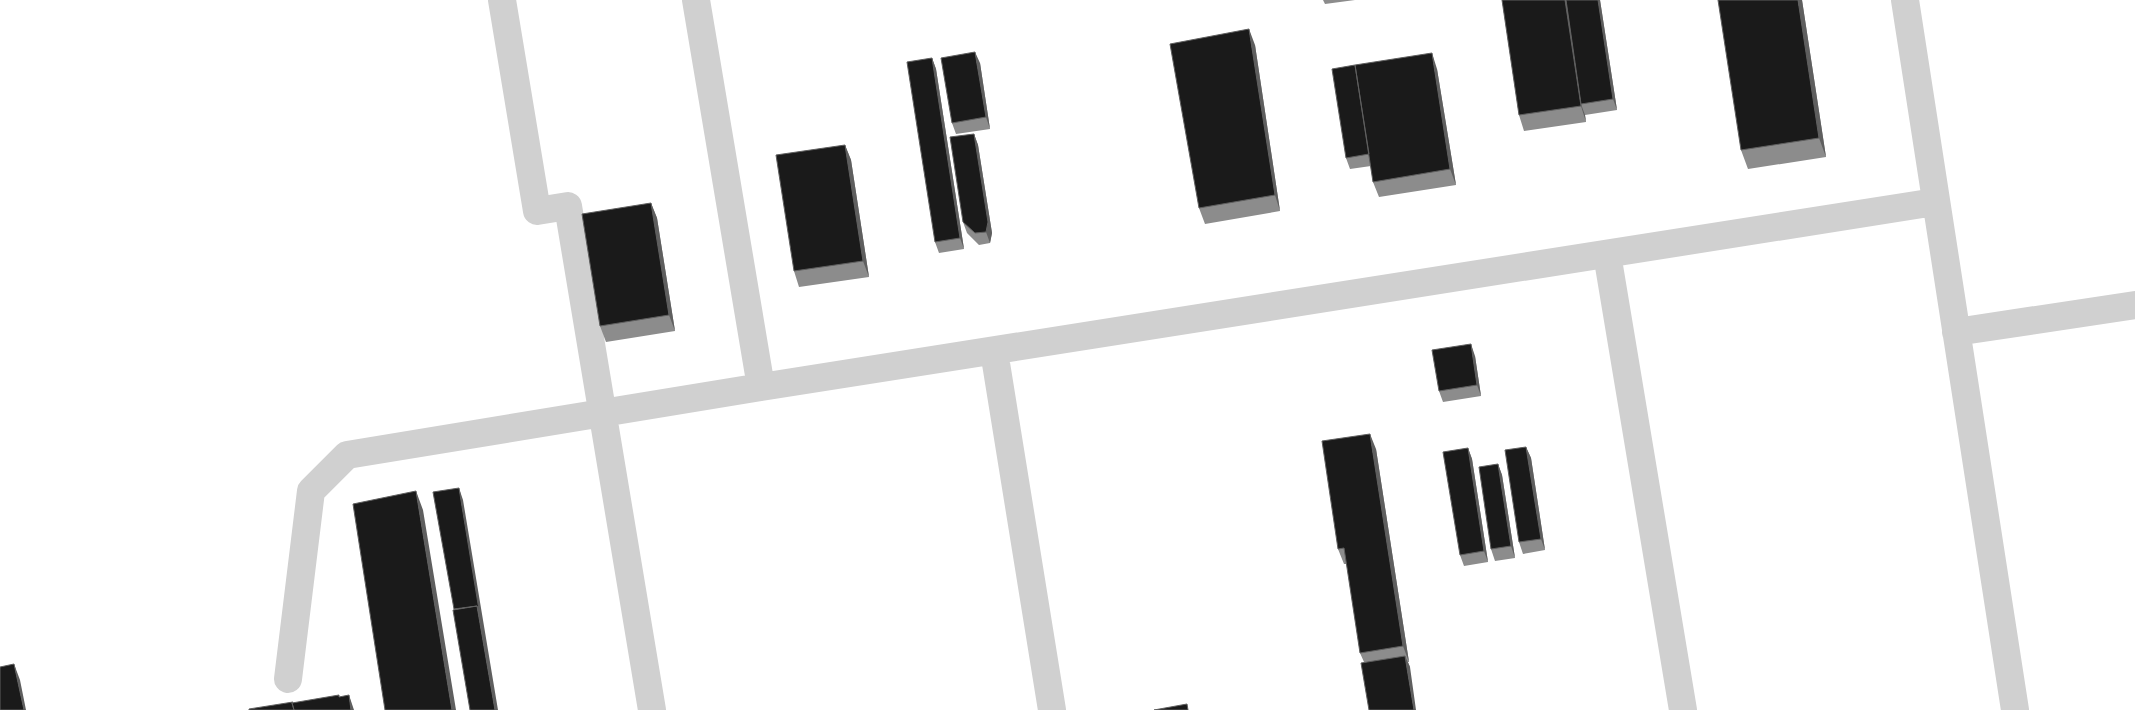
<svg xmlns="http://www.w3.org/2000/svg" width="2135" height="710" viewBox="0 0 2135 710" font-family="'DM Sans',sans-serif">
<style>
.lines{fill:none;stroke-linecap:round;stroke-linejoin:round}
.minor{stroke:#d0d0d0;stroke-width:28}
.wall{fill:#8c8c8c}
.shaded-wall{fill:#5f5f5f}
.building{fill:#1a1a1a;stroke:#5f5f5f}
</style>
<rect width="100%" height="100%" fill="#fff"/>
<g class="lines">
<path class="minor" d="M502 0 537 211 568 206 652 710
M696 0 761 387
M1905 0 2015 710
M1607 254 1683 710
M1956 332 2135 305
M994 351 1052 710
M288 679 311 491 347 455 761 387 1935 202"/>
</g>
<path class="wall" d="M1323 0H1355L1325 4Z
M1502 0H1600L1617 110 1585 115 1586 122 1524 131 1519 115Z
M1802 0 1826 157 1748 169 1741 150Z
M1255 45 1280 211 1205 224 1199 208Z
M932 58 936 69 964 249 939 253 935 242Z
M980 63 990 129 956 134 952 123Z
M1437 69 1456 185 1379 197 1373 182 1371 166 1350 169 1346 158Z
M974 134 978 145 992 233 990 243 979 245 967 233 963 222Z
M845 145 851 160 869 277 799 287 794 271Z
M651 203 657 218 675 331 606 342 600 326Z
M1475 356 1481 396 1443 402 1439 391Z
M1526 447 1531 458 1545 550 1523 554 1519 542Z
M1468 448 1472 459 1488 562 1464 566 1460 555Z
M1376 449 1409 662H1408L1410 667 1364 662 1360 653 1347 564H1344L1338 549Z
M1498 464 1502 475 1515 558 1495 561 1491 549Z"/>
<path class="shaded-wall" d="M1565 0 1581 104 1585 115 1586 122 1581 106Z
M1598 0H1600L1617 110 1613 99Z
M1798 0H1802L1826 157 1819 138Z
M1249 29 1255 45 1280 211 1275 195Z
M975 52 980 63 990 129 986 117Z
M1432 53 1437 69 1456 185 1450 169Z
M932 58 936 69 964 249 960 238Z
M974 134 978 145 992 233 990 243 986 232Z
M845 145 851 160 869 277 863 261Z
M651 203 657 218 675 331 669 315Z
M1471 344 1475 356 1481 396 1477 385Z
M1370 434 1376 449 1409 662 1403 646Z
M1526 447 1531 458 1545 550 1541 539Z
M1468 448 1472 459 1488 562 1484 551Z
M1498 464 1502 475 1515 558 1511 546Z
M459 488 463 500 498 710H495L477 606Z
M416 491 423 510 456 710H452Z
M1405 656 1410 667 1416 710H1414Z
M14 664 20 680 26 710H24Z
M349 695 354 710H351Z"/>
<path class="building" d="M1502 0H1565L1581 106 1519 115Z
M1566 0H1598L1613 99 1581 104Z
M1718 0H1798L1819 138 1741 150Z
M1249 29 1275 195 1199 208 1170 44Z
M975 52 986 117 952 123 941 58Z
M1432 53 1450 169 1373 182 1355 65Z
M932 58 960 238 935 242 907 62Z
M1355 65 1369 154 1346 158 1332 69Z
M974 134 988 222 986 232 975 233 963 222 950 137Z
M845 145 863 261 794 271 776 155Z
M651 203 669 315 600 326 582 214Z
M1471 344 1477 385 1439 391 1432 350Z
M1370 434 1403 646 1360 653 1344 548 1338 549 1322 441Z
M1526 447 1541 539 1519 542 1505 450Z
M1468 448 1484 551 1460 555 1443 452Z
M1498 464 1511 546 1491 549 1479 467Z
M459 488 479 610 477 606 454 609 433 492Z
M416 491 452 710H385L353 504Z
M477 606 495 710H470L453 610Z
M1405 656 1414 710H1369L1361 663Z
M14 664 24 710H0V667Z
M339 695V697L349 695 351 710H294L292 703Z
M293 702 292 703 294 710H249V709Z
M1187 704 1188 710H1154Z"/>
</svg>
